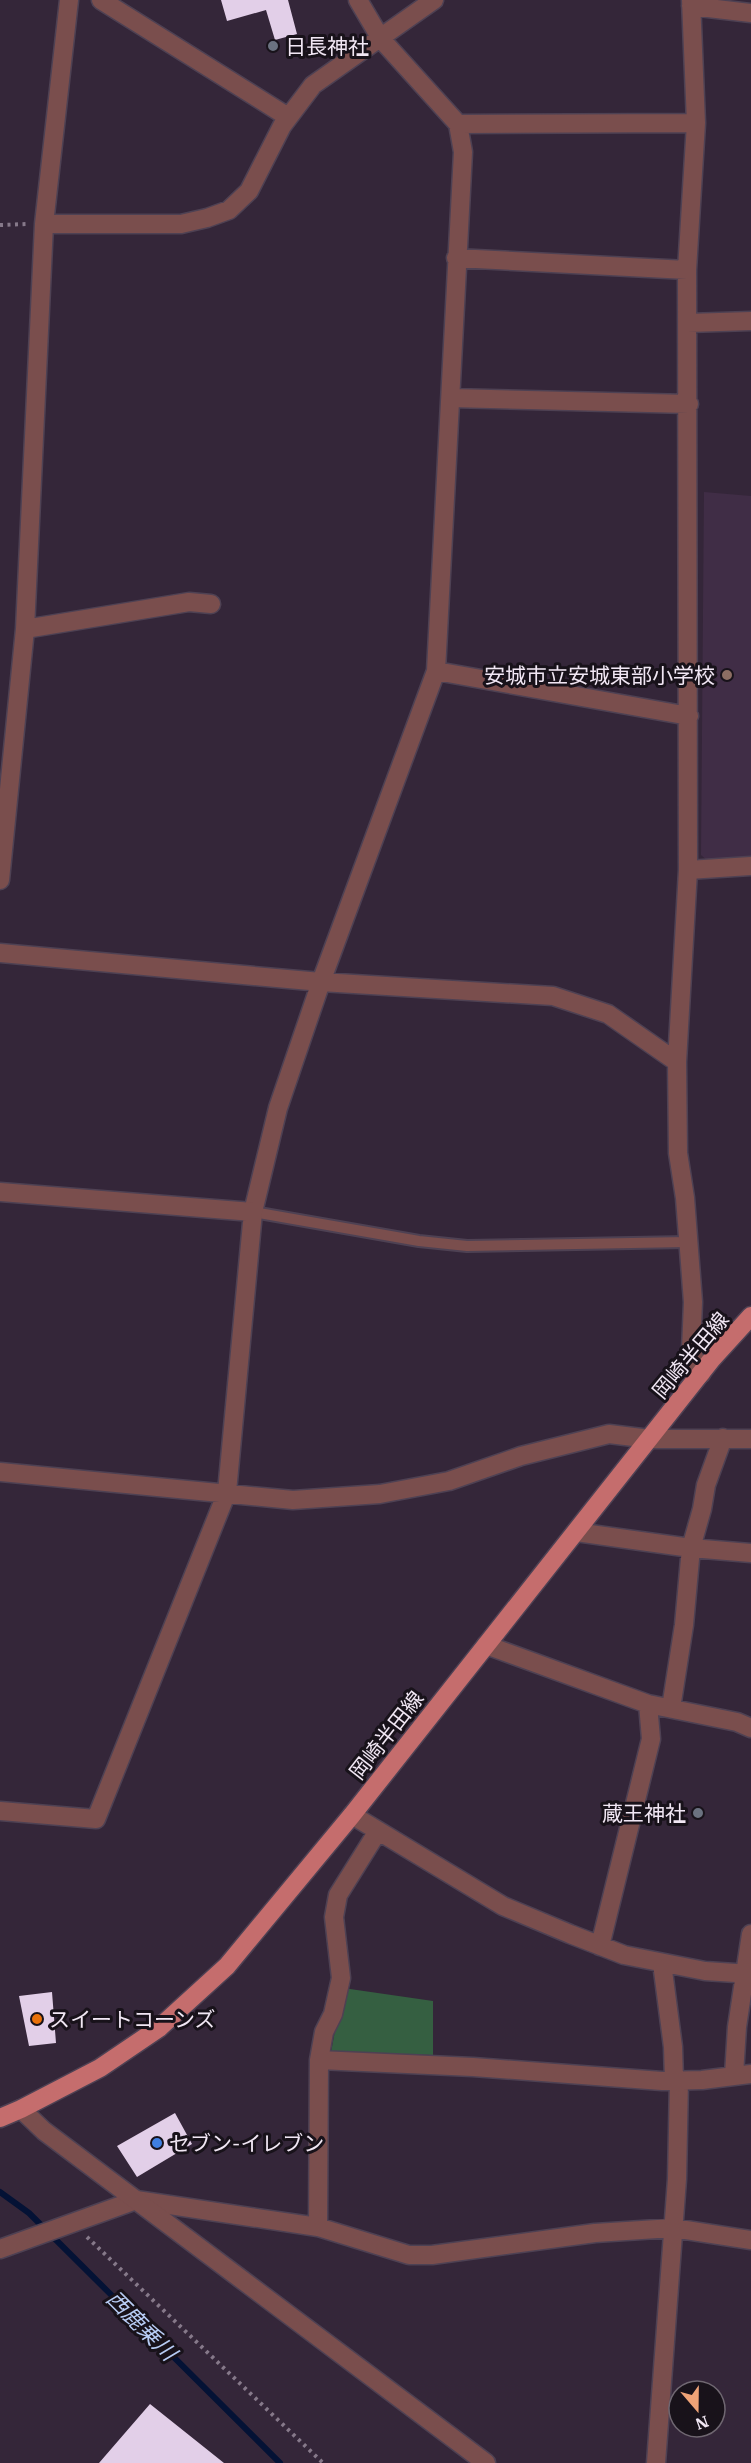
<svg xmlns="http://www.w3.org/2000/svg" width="751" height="2463" viewBox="0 0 751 2463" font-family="'IBM Plex Serif','Noto Sans JP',serif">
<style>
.built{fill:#402d46}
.green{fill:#355f41}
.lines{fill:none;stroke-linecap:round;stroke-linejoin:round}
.stream{stroke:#041235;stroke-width:6}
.building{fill:#e2cfe8}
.service-casing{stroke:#4e4153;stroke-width:14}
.minor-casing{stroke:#4e4153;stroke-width:21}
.tertiary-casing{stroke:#4e4153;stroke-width:21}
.primary-casing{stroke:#4e4153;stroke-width:21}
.path{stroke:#86798a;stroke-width:4;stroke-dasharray:3 4.5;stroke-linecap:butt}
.service{stroke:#7a4e4d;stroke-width:10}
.minor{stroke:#7a4e4d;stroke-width:18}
.tertiary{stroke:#7a4e4d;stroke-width:18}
.primary{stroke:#c56d6d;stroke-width:18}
.worship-dot{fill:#6b7280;stroke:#18121a;stroke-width:2}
.education-dot{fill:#8d6e63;stroke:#18121a;stroke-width:2}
.food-dot{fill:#e8710a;stroke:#18121a;stroke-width:2}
.shop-dot{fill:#3f7fe0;stroke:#18121a;stroke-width:2}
.labels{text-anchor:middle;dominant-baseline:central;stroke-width:6;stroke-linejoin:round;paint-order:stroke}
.poi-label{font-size:21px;fill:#f1e7f4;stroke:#18121a;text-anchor:start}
.street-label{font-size:21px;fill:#f1e7f4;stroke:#18121a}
.water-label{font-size:22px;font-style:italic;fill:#b7ccf4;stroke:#18121a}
</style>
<rect width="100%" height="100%" fill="#342639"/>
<path class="built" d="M704 492 751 496V859L709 862 701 855Z"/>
<path class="green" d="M343 1988 433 2001V2055L331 2052Z"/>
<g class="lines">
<path class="stream" d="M0 2192 29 2213 280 2463"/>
</g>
<path class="building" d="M221 0H288L297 34 275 40 266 10 227 21Z
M52 1992 56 2043 29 2046 19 1996Z
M175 2113 192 2144 137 2177 117 2146Z
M150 2404 224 2463H99Z"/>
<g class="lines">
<g class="service-casing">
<path id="service" d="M253 1212 419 1241 467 1246 687 1242"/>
</g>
<g class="minor-casing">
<path id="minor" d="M101 0 288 117
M691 0 696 123 687 270 688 870 677 1062 678 1153 685 1198 693 1302 691 1350 701 1374
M691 6 751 13
M458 124 696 123
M44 224H181L207 218 229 210 249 191 282 126 313 85 434 0
M456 258 687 270
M688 323 751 321
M451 398 689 404
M25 629 189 602 211 604
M436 671 689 716
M688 870 751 866
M0 880 25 629 44 224 69 0
M0 953 321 982 553 996 608 1014 677 1062
M0 1192 253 1212
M0 1472 293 1500 380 1494 449 1481 521 1456 609 1434 650 1439H751
M576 1532 691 1548 751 1553
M486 1645 648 1704 737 1722 751 1728
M671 1708 684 1625 691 1548 702 1509 706 1485 723 1438
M0 1811 96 1819 227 1492 253 1212 278 1108 321 982 436 671 463 152 458 124 381 39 358 0
M352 1815 503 1906 570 1934 624 1955 705 1971 751 1974
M600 1946 651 1739 648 1704
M662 1963 673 2047 674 2080
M319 2060 473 2067 662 2081 702 2080 751 2074
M734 2075 737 2027 751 1934
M318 2227 319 2060 324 2032 333 2014 341 1978 334 1917 338 1895 378 1831
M0 2249 136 2200 318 2227 409 2255H432L595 2233 673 2228 751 2240
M656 2463 677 2179 679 2080"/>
</g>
<g class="tertiary-casing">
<path id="tertiary" d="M21 2109 44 2131 486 2463"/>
</g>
<g class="primary-casing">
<path id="primary" d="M0 2118 21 2109 100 2068 159 2028 227 1966 352 1815 712 1359 751 1316"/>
</g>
<path class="path" d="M0 225 28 224
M87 2237 323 2463"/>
<use href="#service" class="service"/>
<use href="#minor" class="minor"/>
<use href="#tertiary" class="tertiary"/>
<use href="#primary" class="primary"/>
</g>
<g class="worship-dot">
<circle cx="273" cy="46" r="6"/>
<circle cx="698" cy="1813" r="6"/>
</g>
<circle class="education-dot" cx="727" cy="675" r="6"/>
<circle class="food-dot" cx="37" cy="2019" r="6"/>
<circle class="shop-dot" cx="157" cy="2143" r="6"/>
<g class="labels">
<g class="poi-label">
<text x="285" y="46">日長神社</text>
<text x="715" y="675" text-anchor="end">安城市立安城東部小学校</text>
<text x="686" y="1813" text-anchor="end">蔵王神社</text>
<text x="49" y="2019">スイートコーンズ</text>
<text x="169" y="2143">セブン-イレブン</text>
</g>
<g class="street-label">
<text transform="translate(690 1355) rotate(-50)">岡崎半田線</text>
<text transform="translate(386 1735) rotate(-52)">岡崎半田線</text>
</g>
<g class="water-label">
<text transform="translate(142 2325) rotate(45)">西鹿乗川</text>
</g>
</g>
<g transform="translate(697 2409) rotate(160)"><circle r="28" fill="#18121a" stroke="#6f6771" stroke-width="1.5"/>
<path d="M0-4.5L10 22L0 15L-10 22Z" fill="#efa377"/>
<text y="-9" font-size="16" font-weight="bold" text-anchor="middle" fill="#f1e7f4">N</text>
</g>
</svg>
